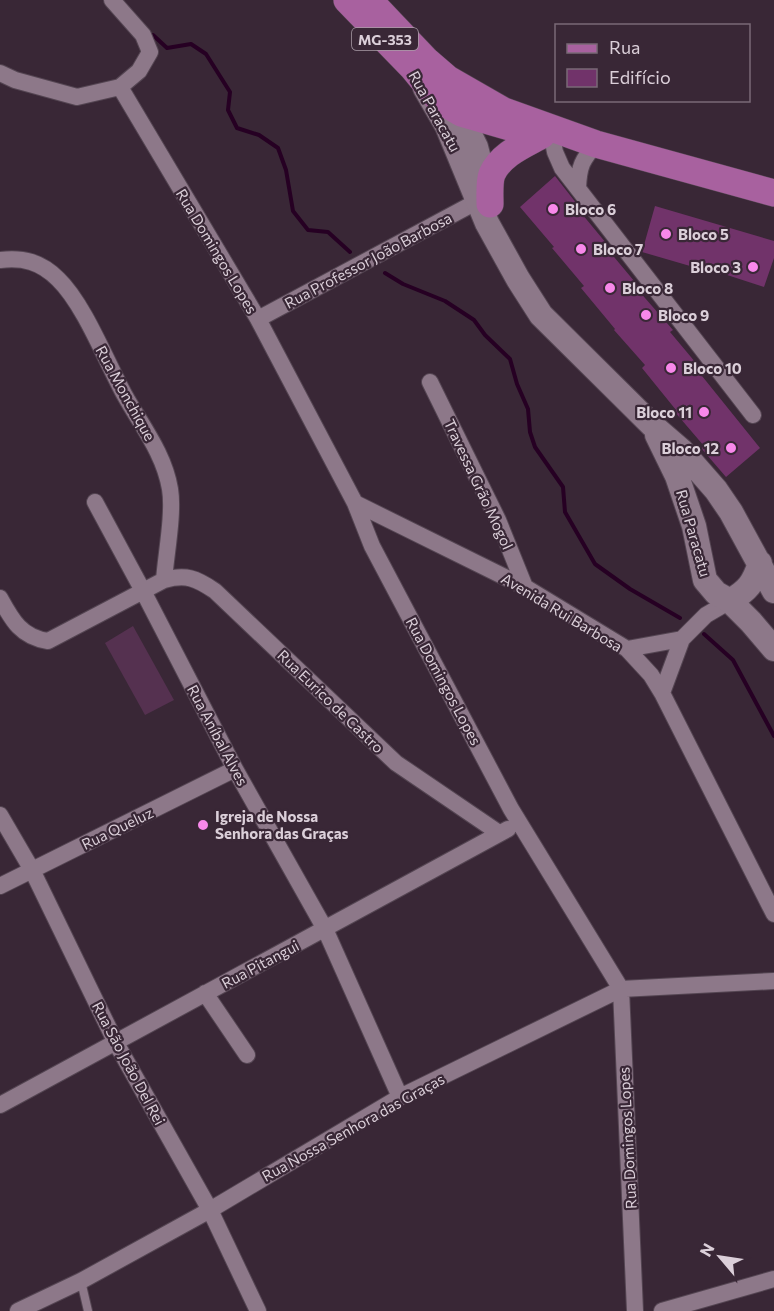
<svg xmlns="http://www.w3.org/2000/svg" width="774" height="1311" viewBox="0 0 774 1311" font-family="Commissioner,sans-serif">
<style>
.green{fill:#553150}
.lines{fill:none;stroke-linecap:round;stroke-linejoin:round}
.stream{stroke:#260023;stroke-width:4}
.building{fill:#71336a}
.lane-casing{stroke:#544552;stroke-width:10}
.street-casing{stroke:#544552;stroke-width:18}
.secondary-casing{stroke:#544552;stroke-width:26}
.primary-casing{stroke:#544552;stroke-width:28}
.lane{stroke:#8d7889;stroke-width:8}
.street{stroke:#8d7889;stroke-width:16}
.secondary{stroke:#8d7889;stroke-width:24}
.primary{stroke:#a8619f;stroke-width:27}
.poi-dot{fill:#f888ea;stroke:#392736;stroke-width:2}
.labels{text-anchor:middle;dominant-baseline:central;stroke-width:4.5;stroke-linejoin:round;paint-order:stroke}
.shield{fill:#392736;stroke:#aa9da8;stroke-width:1.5}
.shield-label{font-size:14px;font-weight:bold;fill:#dbcfd9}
.street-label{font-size:15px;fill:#dbcfd9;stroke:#392736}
.poi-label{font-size:15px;font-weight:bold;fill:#dbcfd9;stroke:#392736;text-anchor:start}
</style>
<rect width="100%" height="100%" fill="#392736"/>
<path class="green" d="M133 626 174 700 145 715 105 643Z"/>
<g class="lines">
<path class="stream" d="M153 35 167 48 191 44 206 54 230 92 228 110 237 128 259 135 278 148 286 170 293 211 308 230 328 232 350 252
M385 273 403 284 445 301 474 320 485 335 510 359 517 384 528 409 530 432 535 447 563 487 565 512 595 564 630 589 680 618
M704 634 733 660 774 736"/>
</g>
<path class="building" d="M555 176 584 213 582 214 611 249 609 251 640 288 638 290 673 330 670 332 701 369 698 371 760 448 726 477 701 448 704 446 674 411 676 410 642 368 645 365 614 330 615 329 581 288 584 286 552 248 554 247 520 207Z
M655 206 774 241V258L764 287 721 273V275L642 252Z"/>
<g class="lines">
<g class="lane-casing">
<path id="lane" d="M81 1281 88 1311"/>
</g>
<g class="street-casing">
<path id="street" d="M0 73 15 80 77 97 120 87 139 71 150 52 143 35 112 0
M120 87 258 319 355 503 372 546 511 809 621 989 635 1311
M552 137 555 152 562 168 753 415
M578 188C579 166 582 160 596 144
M0 260C23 257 41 262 58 279 84 304 106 361 124 394 141 425 164 453 170 489 174 513 166 554 164 580
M258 319 478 201
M430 382 498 520 525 587
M95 502 143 591 235 769 325 929 400 1097
M355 503 525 587 627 649 651 675 662 693 774 914
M0 598C12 620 21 637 48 641L164 580C186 574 196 578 215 591L396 763 499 833
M627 649 682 639
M662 693 682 639 706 615 730 601
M0 815 32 870 116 1043 210 1210 258 1311
M0 886 235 769
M205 993 247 1055
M0 1105 508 829
M18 1311 81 1281 210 1210 400 1097 621 989 774 981
M662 1311 774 1279"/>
</g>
<g class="secondary-casing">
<path id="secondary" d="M425 88 447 126 487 223 518 279 541 315 652 425 681 450 716 490 731 512 774 591
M454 102 476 147 487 189
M657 435 677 476 694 526 705 580 716 593 730 601 751 622 774 649
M730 601C748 590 753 584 760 563"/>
</g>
<g class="primary-casing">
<path id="primary" d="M347 0 412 67 439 100 461 113 513 128
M369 0 426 60 448 79 504 111 596 144 774 193
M490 204C490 195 489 182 492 174 501 154 524 145 542 135"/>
</g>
<use href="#lane" class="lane"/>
<use href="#street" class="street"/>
<use href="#secondary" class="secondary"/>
<use href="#primary" class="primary"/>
</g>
<g class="poi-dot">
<circle cx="553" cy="209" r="6"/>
<circle cx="666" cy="234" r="6"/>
<circle cx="581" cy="249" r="6"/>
<circle cx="753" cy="267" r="6"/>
<circle cx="610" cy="288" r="6"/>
<circle cx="646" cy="315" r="6"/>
<circle cx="671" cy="368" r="6"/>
<circle cx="704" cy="412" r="6"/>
<circle cx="731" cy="448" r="6"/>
<circle cx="203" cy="825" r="6"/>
</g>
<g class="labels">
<rect class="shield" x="352" y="28" width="66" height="22" rx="4.5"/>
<g class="shield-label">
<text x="385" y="39">MG-353</text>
</g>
<g class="street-label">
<text transform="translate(435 111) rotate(61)">Rua Paracatu</text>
<text transform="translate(217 251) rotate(59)">Rua Domingos Lopes</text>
<text transform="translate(368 260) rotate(-28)">Rua Professor João Barbosa</text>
<text transform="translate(126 393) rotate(61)">Rua Monchique</text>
<text transform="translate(479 484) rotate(65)">Travessa Grão Mogol</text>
<text transform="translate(694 533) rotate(74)">Rua Paracatu</text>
<text transform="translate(562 612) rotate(31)">Avenida Rui Barbosa</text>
<text transform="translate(444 681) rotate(62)">Rua Domingos Lopes</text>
<text transform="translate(331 701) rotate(44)">Rua Eurico de Castro</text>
<text transform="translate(218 735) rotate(62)">Rua Aníbal Alves</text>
<text transform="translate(117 828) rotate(-26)">Rua Queluz</text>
<text transform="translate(260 964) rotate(-28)">Rua Pitangui</text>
<text transform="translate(129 1063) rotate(62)">Rua São João Del Rei</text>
<text transform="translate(353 1127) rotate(-29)">Rua Nossa Senhora das Graças</text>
<text transform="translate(627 1138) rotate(-93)">Rua Domingos Lopes</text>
</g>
<g class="poi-label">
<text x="565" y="209">Bloco 6</text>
<text x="678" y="234">Bloco 5</text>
<text x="593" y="249">Bloco 7</text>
<text x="741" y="267" text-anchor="end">Bloco 3</text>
<text x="622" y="288">Bloco 8</text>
<text x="658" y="315">Bloco 9</text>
<text x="683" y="368">Bloco 10</text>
<text x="692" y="412" text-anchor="end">Bloco 11</text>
<text x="719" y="448" text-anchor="end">Bloco 12</text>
<text x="215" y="816">Igreja de Nossa<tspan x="215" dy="17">Senhora das Graças</tspan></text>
</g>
</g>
<rect x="555" y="24" width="195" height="78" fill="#392736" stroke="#7a6a77" stroke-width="1.5"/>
<rect x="567" y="44" width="30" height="9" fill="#a8619f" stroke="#7a6a77" stroke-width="1.5"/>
<text x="609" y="54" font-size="18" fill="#dbcfd9">Rua</text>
<rect x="567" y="69" width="30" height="18" fill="#71336a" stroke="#7a6a77" stroke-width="1.5"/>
<text x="609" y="84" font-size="18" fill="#dbcfd9">Edifício</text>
<g transform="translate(720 1257) rotate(299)" stroke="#392736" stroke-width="4.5" paint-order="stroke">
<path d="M0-4.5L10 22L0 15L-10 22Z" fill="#dbcfd9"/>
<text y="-9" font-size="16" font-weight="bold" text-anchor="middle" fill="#dbcfd9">N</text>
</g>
</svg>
